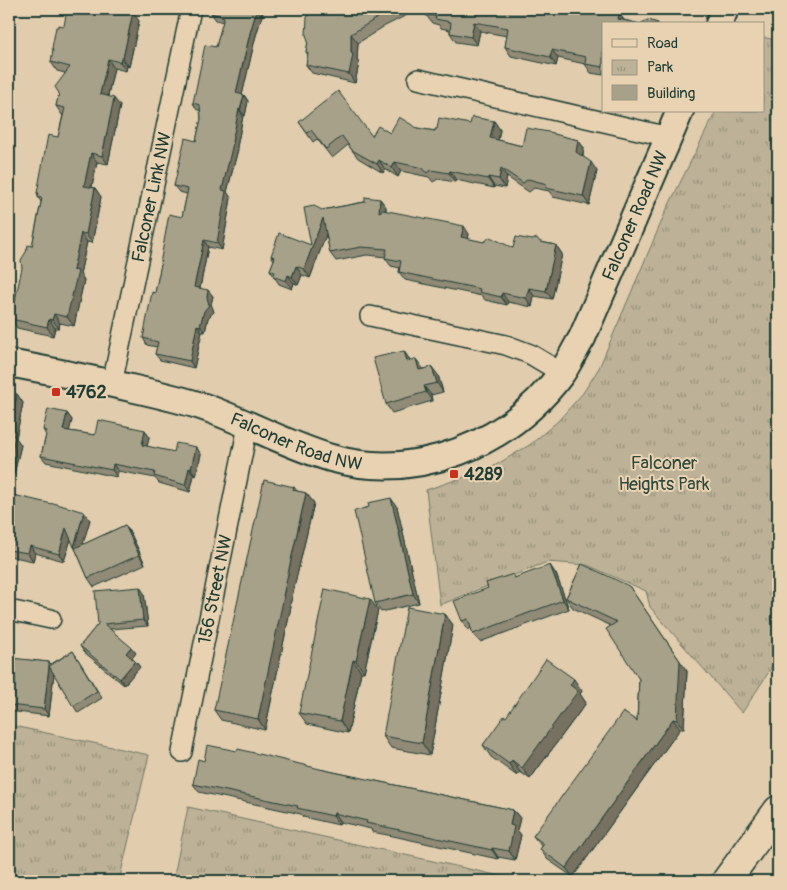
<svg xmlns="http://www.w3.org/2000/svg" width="787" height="890" viewBox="0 0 787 890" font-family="Pangolin,sans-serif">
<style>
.park{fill:url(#park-tufts);stroke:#6e7866}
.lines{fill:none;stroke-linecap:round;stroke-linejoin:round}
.street-casing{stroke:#1f3d34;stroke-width:22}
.secondary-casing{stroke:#1f3d34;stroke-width:30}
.primary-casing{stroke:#1f3d34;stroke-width:31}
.street{stroke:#e9d2b2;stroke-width:19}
.secondary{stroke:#e9d2b2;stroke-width:26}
.primary{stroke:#e9d2b2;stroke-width:28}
.wall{fill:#908a77;stroke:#1f3d34}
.shaded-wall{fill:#767161;stroke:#1f3d34}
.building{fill:#a8a18a;stroke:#1f3d34}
.poi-dot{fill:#c8321e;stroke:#e9d2b2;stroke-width:2}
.labels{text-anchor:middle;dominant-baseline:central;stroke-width:4;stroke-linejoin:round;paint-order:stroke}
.street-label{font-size:18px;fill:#1f3d34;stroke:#e9d2b2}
.poi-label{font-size:18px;font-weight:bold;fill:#1f3d34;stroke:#e9d2b2;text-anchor:start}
.park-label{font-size:18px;fill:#2f493e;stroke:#e9d2b2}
</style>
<defs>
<pattern id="park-tufts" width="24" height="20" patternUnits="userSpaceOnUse" patternTransform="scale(1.25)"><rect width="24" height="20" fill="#bdb297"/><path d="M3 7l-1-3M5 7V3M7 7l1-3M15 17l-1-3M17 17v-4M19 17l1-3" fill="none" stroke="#99927c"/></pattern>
</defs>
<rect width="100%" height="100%" fill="#e1ccad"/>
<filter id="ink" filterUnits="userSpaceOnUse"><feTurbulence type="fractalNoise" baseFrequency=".02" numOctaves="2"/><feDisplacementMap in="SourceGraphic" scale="10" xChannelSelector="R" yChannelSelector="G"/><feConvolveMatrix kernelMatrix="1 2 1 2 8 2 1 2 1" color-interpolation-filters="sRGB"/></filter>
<g filter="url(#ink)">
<path class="park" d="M763 37 778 41V658L742 713 650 607 646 591 587 565 547 562 440 605 426 490 491 468 531 444 558 421 583 393 599 368 666 211 716 111H763Z
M9 725 149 755 119 881H9Z
M188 807 523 881H173Z"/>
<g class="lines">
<g class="street-casing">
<g id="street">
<path d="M418 79 669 137"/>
<path d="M370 316 506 345 530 354 562 373"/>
<path id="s1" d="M112 384 191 9"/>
<path d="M9 610 51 619"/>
<path id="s2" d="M182 752 248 426"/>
</g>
</g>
<g class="secondary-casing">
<g id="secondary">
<path d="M719 24 725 9"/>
<path id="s3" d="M9 363C51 371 93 379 135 389 157 394 179 399 201 406 245 421 286 445 331 458 417 482 508 445 561 374 569 363 575 349 582 338L680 111"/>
</g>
</g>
<g class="primary-casing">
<path id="primary" d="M726 881 778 810"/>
</g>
<use href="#street" class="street"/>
<use href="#secondary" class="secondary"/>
<use href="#primary" class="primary"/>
</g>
<path class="wall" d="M213 9H264L255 39 242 95H244L248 101 245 116H243L237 147 238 149 227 192 231 198 222 250 208 247 200 288 213 296 211 304 214 312 208 318 205 332H202L194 368 160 360 155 354 157 347 147 345 143 338 155 293 161 265 160 264 182 217 187 194 179 192 174 186 196 141 201 119 200 110H197L193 103 216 47 223 22 216 20 211 13Z
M315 9H419L383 27 358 43 357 60 359 63 355 83 312 73 306 65 308 55 306 52Z
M427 9H600L619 13 624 20 640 24 648 20 659 24H603V75L591 73 585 64 558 58 556 66 511 56 505 47 507 36 480 31 477 45 456 42 450 33V30L441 28 439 25 432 23 426 15Z
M761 9H778V17L777 15Z
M139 21 129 67 127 66 126 71 114 68 108 96 120 106 108 164 97 162 92 187 95 188 101 197 92 243 87 242 80 274 84 280 74 326 60 323 59 328H55L53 336 17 328 11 319 32 246 41 202 38 197V195L37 193 58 137 63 115H62L56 106 65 73 57 71 51 62 58 27Z
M494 121 500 130 498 140 522 146 556 135 578 140 584 148 583 156 597 171 589 205 553 197 549 191 534 188 529 192 507 177 505 188 494 186V188L456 180 455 182 438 179 433 182 429 177 401 171 398 177 385 169 383 173 358 158 348 145 332 158 317 139 313 142 299 122 372 136 390 133 417 128 435 131 437 129Z
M380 199 386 207V211L469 234 468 239 513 248 540 242 556 245 562 254 552 299 534 296 532 307 508 302 507 305 485 300 482 296 405 280 399 272 400 268 391 266 385 258 386 257 367 255 336 261 330 253 326 234 310 278 302 275 298 285 294 283 292 289 279 284 270 270 274 260 271 256 311 245 322 210Z
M410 360 422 367 423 369 438 375 443 392 431 395 432 401 392 413 386 404Z
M9 391 17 394 23 403 16 438 21 445 14 474 9 473Z
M67 413 72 420 69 431 95 435 145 430 149 437 147 447 174 452 196 447 201 454 196 476 194 475 190 492 159 483 155 478 118 471 117 477 46 462 41 456 46 435 43 430Z
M294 487 297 491 306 493 314 503 290 605 291 607 265 730 221 720 214 710Z
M9 494 90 520 82 545 125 525 131 534 145 564 94 587 88 578 71 539 64 561 35 553 33 561 9 556Z
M397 507 419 603 381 612 375 603Z
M582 564 687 671 684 729H680L573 877 547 859 540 849 542 847 533 836 637 721 639 679 611 626 573 608 566 598Z
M556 574 569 609 480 642 473 634 471 628 468 630 462 621 488 588 515 578Z
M144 593 148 626 110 629 136 653 132 658 135 661 140 667 124 685 84 652 80 646 98 624Z
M378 610 364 672H361L348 733 307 724 299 713Z
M445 614 453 625 430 755 391 748 383 736Z
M73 651 102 698 78 713 54 674 49 716 9 711V652L16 659 49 662 51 664Z
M582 691 580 694 586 703 530 779 520 772 517 776 491 757 483 745 506 717Z
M204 761 324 770 513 810 520 818 517 830 521 835 515 860 498 857V859L393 836 372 832 371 829 340 822 339 825 303 817 301 814 199 792 193 784Z"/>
<path class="shaded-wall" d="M257 9H264L255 39 241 100 236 93 250 33Z
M133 12 139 21 129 67 123 58Z
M619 13 625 22 618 19Z
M474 22 480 31 477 45 471 37Z
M351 34 358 43 357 60 359 63 355 83 349 74 351 53Z
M552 50 558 58 556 66 550 57Z
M121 58 127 66 126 71 120 62Z
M108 59 114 68 106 103 100 94Z
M244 95 248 101 245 116 240 110Z
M114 98 120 106 108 164 102 156Z
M239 109 243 116 237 147 238 149 227 192 231 198 222 250 217 243 222 190Z
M494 121 500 130 497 147 490 138Z
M578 140 584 148 582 160 576 152Z
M91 153 97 162 90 194 84 186Z
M379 160 385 169 383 173 377 164Z
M395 162 401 171 398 177 392 168Z
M591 162 597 171 589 205 583 196Z
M501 168 507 177 505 188 499 179Z
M450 171 456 180 455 182 449 173Z
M488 177 494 186V188L488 179Z
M95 188 101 197 92 243 86 234Z
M380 199 386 207 385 221 379 212Z
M323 218 329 227 310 278 304 269Z
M464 226 469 234 467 246 461 237Z
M81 233 87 242 80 274 84 280 74 326 67 317 73 270Z
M204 240 208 247 199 293 194 287Z
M556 245 562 254 552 299 546 291Z
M296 266 302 275 298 285 292 277Z
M288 275 294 283 292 289 286 281Z
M529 288 534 296 532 307 526 298Z
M208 290 213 296 211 304 214 312 208 318 205 332 200 326Z
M502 293 508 302 507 305 501 297Z
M54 314 60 323 59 328 52 320Z
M49 319 55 328 53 336 47 327Z
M197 325 202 332 194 368 190 361Z
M404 351 410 360 413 370 407 361Z
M416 359 422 367 426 379 419 370Z
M432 367 438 375 443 392 437 383Z
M424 386 431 395 432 401 426 392Z
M17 394 23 403 16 438 21 445 14 474 9 466V433Z
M67 413 72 420 68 436 63 430Z
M145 430 149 437 146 452 142 445Z
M196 447 201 454 196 476 191 469Z
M113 464 118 471 117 477 112 470Z
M189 468 194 475 190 492 185 485Z
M306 493 314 503 290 605 291 607 265 730 258 719 283 596Z
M391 498 397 507 419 603 413 594Z
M84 512 90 520 80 554 74 547Z
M125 525 131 534 145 564 139 555Z
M66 528 72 536 64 561 59 554Z
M30 546 35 553 33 561 28 553Z
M550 565 556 574 569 609 563 600Z
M629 586 687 671 684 729 677 720Z
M140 587 144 593 148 626 143 620Z
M370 599 378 610 364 672 356 661Z
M445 614 453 625 430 755 422 743Z
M131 647 136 653 131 659 126 653Z
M12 653 17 659 11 658Z
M353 660 361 672 348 733 340 721Z
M135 661 140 667 124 685 120 679Z
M49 666 54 673 49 716 44 709Z
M574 679 582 691 580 694 586 703 530 779 522 768 570 685Z
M673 719 680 729 573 877 566 868Z
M512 760 520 772 517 776 509 764Z
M513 810 520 818 517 830 521 835 515 860 509 851 510 825Z
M334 813 340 822 339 825 333 816Z
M492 848 498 857V859L492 850Z"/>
<path class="building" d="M67 9H118L133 12 123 58H121L120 62 108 59 100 94 114 98 102 156 91 153 84 186 95 188 86 234 81 233 73 270 78 271 67 317 54 314 52 320 49 319 47 327 11 319 22 268 21 260 26 252 28 245 32 246 42 198 38 197 39 193H37L48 135 58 137 65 108 56 106 59 93 55 87 70 67 51 62 53 51 52 48 56 27H58V25L64 26Z
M213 9H257L250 33 236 93 244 95 240 110 239 109 232 142 233 143 222 190 226 191 217 243 204 240 194 287 208 290 207 297 209 305 204 311 200 326 197 325 190 361 155 354 158 342 143 338 152 292 155 293 161 264H160L169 214 182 217 188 189 174 186 185 138 196 141 201 119 200 105 193 103 205 45 216 47 224 17 211 13Z
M315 9H395L377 18 351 34V53L353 54 349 74 306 65 308 53 306 52 308 41 306 35 307 17Z
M427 9H600L619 13 618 19 640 24 648 20 658 23V24H603V67L585 64 586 57 552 50 550 57 505 47 508 28 474 22 471 37 450 33 451 22 435 19 436 16 426 15Z
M773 9H778V11H775Z
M338 91 372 136 378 126 390 133 399 117 417 128 435 131V129H437L439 118 470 124 472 117 494 121 490 138 522 146 526 128 554 133V134L578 140 576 152 591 162 583 196 546 188 547 184 528 179 523 183 501 168 499 179 488 177V179L450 171 449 173 431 170 427 173 423 168 395 162 392 168 379 160 377 164 352 150 342 136 326 149 311 130 307 133 299 122Z
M365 197 380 199 379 212 383 210 464 226 461 237 484 242 490 237 513 248 516 237 532 240 537 238 540 242 556 245 546 291 529 288 526 298 502 293 501 297 479 292 480 289 399 272 401 261 385 258 387 249 361 247 330 253 323 218 304 269 296 266 292 277 288 275 286 281 273 276 275 272 270 270 275 257 271 256 279 233 311 245 304 208 314 206 322 210 365 202Z
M404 351 407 361 416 359 419 370 432 367 437 383 424 386 426 392 386 404 373 358Z
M9 391 17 394 9 433Z
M48 409 67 413 63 430 95 435 98 420 145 430 142 445 174 452 176 443 196 447 191 469 189 468 185 485 154 476 155 472 113 464 112 470 41 456 47 431 43 430Z
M9 435 15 436 9 463Z
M264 480 294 487 293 490 306 493 283 596H284L258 719 214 710Z
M9 494 52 504 53 503 84 512 74 547 66 528 59 554 30 546 28 553 9 550Z
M391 498 413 594 375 603 354 511 369 507 368 503Z
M125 525 139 555 88 578 75 548Z
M582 564 629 586 680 661 677 720 673 719 566 868 540 849 544 844 533 836 623 712 637 721 639 679 606 629 617 622 566 598Z
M550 565 563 600 473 634 468 619 462 621 454 601 488 588 486 583 513 574 514 578Z
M140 587 143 620 104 624 131 647 126 653 135 661 120 679 80 646 98 624 95 591Z
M325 589 370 599 356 661 353 660 340 721 299 713Z
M407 607 445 614 422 743 383 736Z
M73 651 97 691 73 706 49 666 44 709 9 705V652L12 653 11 658 49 662V666Z
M546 659 574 679 570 685 578 691 522 768 512 760 509 764 483 745 504 716 506 717Z
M207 745 237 751 238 749 324 770 513 810 510 825 514 826 509 851 492 848V850L386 827 366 823 367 821 334 813 333 816 297 808 298 806 193 784 198 759 204 761Z"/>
</g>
<g class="poi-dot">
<rect x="51" y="387" width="10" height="10" rx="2.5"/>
<rect x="449" y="469" width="10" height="10" rx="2.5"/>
</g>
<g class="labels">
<g class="street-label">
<text stroke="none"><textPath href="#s1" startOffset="191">Falconer Link NW</textPath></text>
<text stroke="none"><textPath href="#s3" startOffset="772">Falconer Road NW</textPath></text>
<text stroke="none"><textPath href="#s3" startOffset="299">Falconer Road NW</textPath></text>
<text stroke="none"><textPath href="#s2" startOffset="166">156 Street NW</textPath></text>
</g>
<g class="poi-label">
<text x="66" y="392">4762</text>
<text x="464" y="474">4289</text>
</g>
<g class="park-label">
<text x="664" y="463">Falconer<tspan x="664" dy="21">Heights Park</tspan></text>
</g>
</g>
<rect width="787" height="890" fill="none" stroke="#e9d2b2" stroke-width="30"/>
<rect x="15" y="15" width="757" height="860" fill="none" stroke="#1f3d34" stroke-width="2" filter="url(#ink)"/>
<rect x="602" y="22" width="162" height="90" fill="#e9d2b2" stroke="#989680"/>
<rect x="612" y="39" width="25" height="8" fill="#e9d2b2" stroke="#989680"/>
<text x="647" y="48" font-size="15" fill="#1f3d34">Road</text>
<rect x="612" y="60" width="25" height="15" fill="url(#park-tufts)" stroke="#989680"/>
<text x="647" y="72" font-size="15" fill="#1f3d34">Park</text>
<rect x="612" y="85" width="25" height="15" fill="#a8a18a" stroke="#989680"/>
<text x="647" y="98" font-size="15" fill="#1f3d34">Building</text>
</svg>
